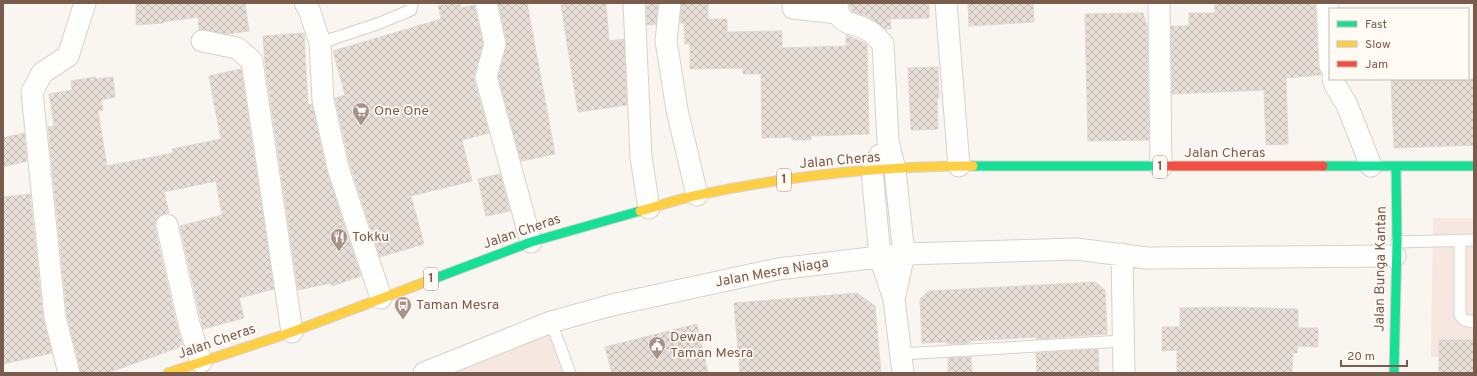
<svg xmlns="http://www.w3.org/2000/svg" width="1477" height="376" viewBox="0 0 1477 376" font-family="Overpass,sans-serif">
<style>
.commercial{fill:#f6e8e1}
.building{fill:url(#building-cross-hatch);stroke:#e2d8d2}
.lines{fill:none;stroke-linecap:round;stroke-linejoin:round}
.lane-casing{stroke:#d7d1cb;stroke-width:13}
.street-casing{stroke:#d7d1cb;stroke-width:23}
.fast-casing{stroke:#d9d2cb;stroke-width:11}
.slow-casing{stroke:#d9d2cb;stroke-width:11}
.jam-casing{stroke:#d9d2cb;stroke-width:11}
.lane{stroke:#fefefd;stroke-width:11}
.street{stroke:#fefefd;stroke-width:21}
.fast{stroke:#16e098;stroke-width:9}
.slow{stroke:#ffcf43;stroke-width:9}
.jam{stroke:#f24e42;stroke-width:9}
.labels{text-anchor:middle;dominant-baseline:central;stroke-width:3.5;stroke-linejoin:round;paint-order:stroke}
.shield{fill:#fffaf3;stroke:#a28b7f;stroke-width:1}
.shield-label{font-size:13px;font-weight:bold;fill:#7a5c4d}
.poi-label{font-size:14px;fill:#7a5c4d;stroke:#fffaf3;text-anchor:start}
.street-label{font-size:14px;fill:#7a5c4d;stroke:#fffaf3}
</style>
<defs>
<pattern id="building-cross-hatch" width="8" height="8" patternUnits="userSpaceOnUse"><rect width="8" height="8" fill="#e6ded7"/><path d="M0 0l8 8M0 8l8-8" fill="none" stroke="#bfb7b1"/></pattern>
</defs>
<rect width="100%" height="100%" fill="#f9f5f0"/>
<path class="commercial" d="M1433 218H1474V356L1431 357Z
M549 331 564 373H448Z"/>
<path class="building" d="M136 3H245L249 31 227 34 199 30 198 17 163 22V23L136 25Z
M449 3H460L461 8 474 5 483 44 474 80 489 133 462 140 472 181 411 196 424 244 380 257 350 165 335 98 345 95 333 51 441 19 438 6Z
M498 3H527L555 154 521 161 498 77 507 42Z
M571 3H606L609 41 624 39 627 105 578 112 561 5Z
M646 3H658L656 24 647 25Z
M682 3H708V19H727V32L782 31V48L846 46V35L865 43 867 45 869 134 811 136V140H792V137L762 138 761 74H743V68L690 69V44H685L684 23H680Z
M849 3H929V18L890 19 891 29H885L871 18 852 11Z
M968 3H1033L1034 22 969 26Z
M1215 3H1315L1318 67 1321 75 1286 78 1288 144 1266 145 1264 90 1172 94 1171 26H1189V13H1215Z
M1143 13 1147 26 1149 140 1088 141 1085 14Z
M304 33 308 105 312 104 327 172 361 276 332 286 331 283 298 290 265 64 263 36Z
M938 67 939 98H937L938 129 911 130 908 68Z
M241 69 274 289 239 298 244 318 203 329 180 226 222 215 216 181 164 192 169 213 159 216 155 222V228L177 327 183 346 107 373H81L67 315 48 127 54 126 49 94 72 90 71 81 95 77 96 79 113 77 115 97 101 100 103 110 98 111 107 166 173 153 172 149 221 139 209 76Z
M1391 79H1474V145L1394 148Z
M24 133 27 161 3 167V138Z
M500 174 510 211 486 216 478 179Z
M30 194 43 318 52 353 3 364V197Z
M1095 282 1105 290 1107 334 1036 339V337L970 341V343L947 344V342L922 343 920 299 928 291Z
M857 293 875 306 881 373H740L734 303Z
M1232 307 1298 309V328H1318V347L1297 346V353H1293L1292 373H1177V350L1162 351V327H1180V308Z
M697 324 708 373H612L605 347Z
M1439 340H1474V373H1439Z
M1098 349 1099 373H1037L1036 353Z
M971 357 972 373H948V358Z"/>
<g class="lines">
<g class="lane-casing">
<path id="lane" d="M320 43 380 23 411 10 412 3
M1460 241V315L1464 320 1474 322
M1397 242 1474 240
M551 322 570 373
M901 354 1123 341"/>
</g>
<g class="street-casing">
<path id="street" d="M305 3 310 12 320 43 323 100 338 168 381 298
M486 3 495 44 486 77 531 242
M634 3 641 157 649 208
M670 3 666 41 677 110 697 195
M837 3C838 30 857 20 872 33 876 36 880 41 883 44L888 141 895 170 904 254 894 299
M946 3 959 166
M1159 3 1161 167
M1327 3 1330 66
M793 8 838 13
M202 41 237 48 252 61 292 332
M1333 79 1335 85 1347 105 1371 166
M880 155 872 171 880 257 894 299 903 373
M167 225 189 324 201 362
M1122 254 1124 373
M69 373 55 317 32 92 42 73 68 56 85 3
M424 373 551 322 612 305 778 269 904 254 1076 249 1147 258 1395 256"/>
</g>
<g class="fast-casing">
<path id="fast" d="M973 166H1162
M1323 166H1474
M428 281 531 242 640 211
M1394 373 1397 242 1396 166"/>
</g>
<g class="slow-casing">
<path id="slow" d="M640 211C659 206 678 199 698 195 788 176 882 166 973 166
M168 373 292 332 428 281"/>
</g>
<g class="jam-casing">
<path id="jam" d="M1162 166H1323"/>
</g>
<use href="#lane" class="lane"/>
<use href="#street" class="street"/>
<use href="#fast" class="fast"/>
<use href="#slow" class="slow"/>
<use href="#jam" class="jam"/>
</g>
<defs>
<g id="supermarket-pin" transform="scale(0.9)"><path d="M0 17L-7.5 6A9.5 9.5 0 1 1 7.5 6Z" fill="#a69286" stroke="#fffaf3"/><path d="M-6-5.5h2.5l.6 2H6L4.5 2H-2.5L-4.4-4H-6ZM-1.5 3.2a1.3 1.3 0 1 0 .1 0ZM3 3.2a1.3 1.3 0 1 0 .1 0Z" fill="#fff"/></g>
<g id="restaurant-pin" transform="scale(0.9)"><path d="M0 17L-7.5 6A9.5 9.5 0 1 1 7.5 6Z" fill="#a69286" stroke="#fffaf3"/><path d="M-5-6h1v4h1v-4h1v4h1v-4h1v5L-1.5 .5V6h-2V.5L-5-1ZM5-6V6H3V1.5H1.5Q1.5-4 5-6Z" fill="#fff"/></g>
<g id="bus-pin" transform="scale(0.9)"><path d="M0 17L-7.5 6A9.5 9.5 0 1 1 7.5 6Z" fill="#a69286" stroke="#fffaf3"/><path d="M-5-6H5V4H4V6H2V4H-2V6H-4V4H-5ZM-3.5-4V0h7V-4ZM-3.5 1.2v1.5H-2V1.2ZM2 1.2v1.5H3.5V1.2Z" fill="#fff"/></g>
<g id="civic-pin" transform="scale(0.9)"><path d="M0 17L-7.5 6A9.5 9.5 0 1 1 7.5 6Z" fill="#a69286" stroke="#fffaf3"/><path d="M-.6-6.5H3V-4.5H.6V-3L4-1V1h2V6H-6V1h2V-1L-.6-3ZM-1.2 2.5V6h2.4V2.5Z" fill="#fff"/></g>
</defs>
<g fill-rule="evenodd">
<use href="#supermarket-pin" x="361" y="111"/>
<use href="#restaurant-pin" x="339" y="237"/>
<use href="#bus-pin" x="403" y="305"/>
<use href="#civic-pin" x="657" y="345"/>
</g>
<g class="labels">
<g class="shield">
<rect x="1153" y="156" width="14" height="22" rx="3"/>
<rect x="777" y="169" width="14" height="22" rx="3"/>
<rect x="424" y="268" width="14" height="22" rx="3"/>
</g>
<g class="shield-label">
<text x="1160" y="167">1</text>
<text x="784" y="180">1</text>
<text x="431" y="279">1</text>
</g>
<g class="poi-label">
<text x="374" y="111">One One</text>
<text x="352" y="237">Tokku</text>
<text x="416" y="305">Taman Mesra</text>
<text x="670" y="337">Dewan<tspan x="670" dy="16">Taman Mesra</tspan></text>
</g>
<g class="street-label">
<text x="1225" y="153">Jalan Cheras</text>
<text transform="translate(840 161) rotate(-5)">Jalan Cheras</text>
<text transform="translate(522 232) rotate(-19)">Jalan Cheras</text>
<text transform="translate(1381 269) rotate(-89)">Jalan Bunga Kantan</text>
<text transform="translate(772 273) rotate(-10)">Jalan Mesra Niaga</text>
<text transform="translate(217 342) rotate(-19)">Jalan Cheras</text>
</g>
</g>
<rect width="1477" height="376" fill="none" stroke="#7a5c4d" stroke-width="8"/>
<rect x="1329" y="8" width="140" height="72" fill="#fffaf3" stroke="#cabbb1"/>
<rect x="1337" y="21" width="20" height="6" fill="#16e098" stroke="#cabbb1"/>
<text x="1365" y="28" font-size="12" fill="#7a5c4d">Fast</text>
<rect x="1337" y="41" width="20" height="6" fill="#ffcf43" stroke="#cabbb1"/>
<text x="1365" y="48" font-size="12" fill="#7a5c4d">Slow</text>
<rect x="1337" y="61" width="20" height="6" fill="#f24e42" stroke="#cabbb1"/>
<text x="1365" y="68" font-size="12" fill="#7a5c4d">Jam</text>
<path d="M1341 360v6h66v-6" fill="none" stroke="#7a5c4d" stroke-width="2"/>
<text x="1347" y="360" font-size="12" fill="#7a5c4d" stroke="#fffaf3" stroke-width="3" paint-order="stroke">20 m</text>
</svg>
